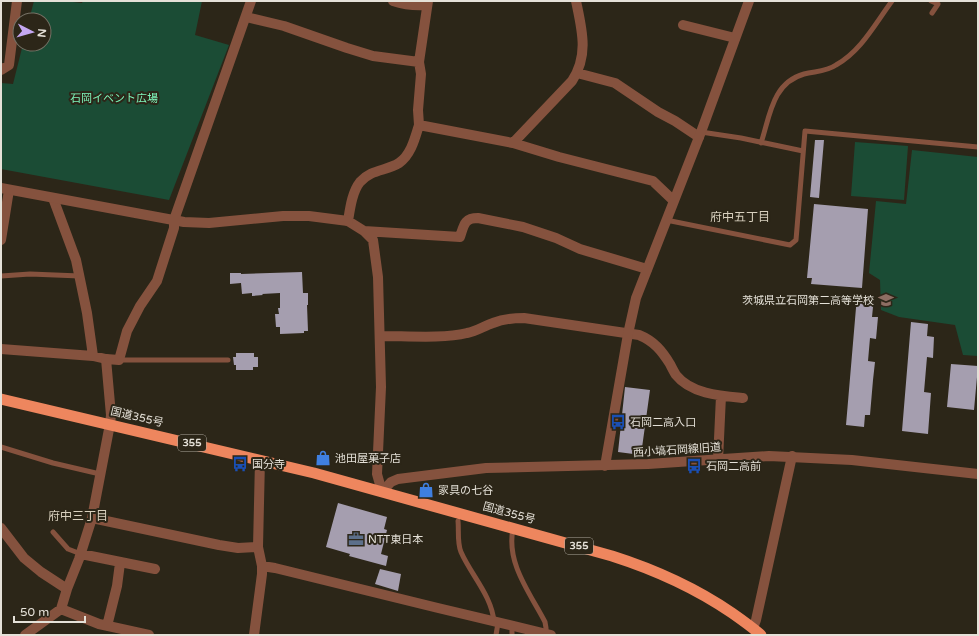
<svg xmlns="http://www.w3.org/2000/svg" width="979" height="636" viewBox="0 0 979 636" font-family="'Varela Round','Noto Sans JP',sans-serif">
<style>
.green{fill:#1b4c35}
.building{fill:#a59eaf}
.lines{fill:none;stroke-linecap:round;stroke-linejoin:round}
.service{stroke:#85523e;stroke-width:5}
.minor{stroke:#85523e;stroke-width:10}
.tertiary{stroke:#85523e;stroke-width:10}
.trunk{stroke:#ee865e;stroke-width:11}
.labels{text-anchor:middle;dominant-baseline:central;stroke-width:4;stroke-linejoin:round;paint-order:stroke}
.shield{fill:#2c2618;stroke:#aea99e;stroke-width:1}
.shield-label{font-size:10px;font-weight:bold;fill:#e5e1d8}
.park-label{font-size:11px;fill:#7ff8bd;stroke:#2c2618}
.poi-label{font-size:11px;fill:#e5e1d8;stroke:#2c2618;text-anchor:start}
.street-label{font-size:11px;fill:#e5e1d8;stroke:#2c2618}
.neighbourhood-label{font-size:12px;fill:#d8d0be;stroke:#2c2618}
</style>
<rect width="100%" height="100%" fill="#2c2618"/>
<path class="green" d="M34 1H64L82 3 83 1H202L195 35 229 45 169 200 1 169V83L13 84 23 44H44V20H29Z
M855 142 908 146 904 200 851 196Z
M912 150 978 157V356L963 355 955 325 899 317 881 310 880 280 869 273 876 201 906 204Z"/>
<path class="building" d="M815 140H824L819 198 810 197Z
M814 204 868 209 862 288 811 284 812 278H807Z
M302 272 303 293H308V305H307L308 331H304V333L280 334V327H276L275 314H279L278 308H280V293L262 294 263 295 252 296V293L242 294 241 283 230 284V273H241V274Z
M857 296 874 297 872 317H878L876 339 870 338 868 361 875 362 873 380 870 415H865L864 427 846 425Z
M911 322 928 324 927 336 934 337 933 358 927 357 924 392 931 393 928 434 902 431Z
M236 353H254V357H258V367H253V370H236V365H234L233 357H236Z
M951 364 978 366 974 410 947 407Z
M625 387 650 390 641 455 618 452Z
M338 503 387 517 384 529 387 530 381 554 388 556 386 566 349 556 350 554 326 547Z
M380 569 401 574 398 591 375 584Z"/>
<g class="lines">
<path class="service" d="M931 1 938 4 932 13
M701 132 741 138 803 151
M761 143C770 116 772 83 804 74 815 71 826 72 836 65 861 51 875 24 892 1
M666 220 790 245 796 240 805 131 978 147
M1 276 30 274 80 276
M119 360H228
M1 447 53 463 100 474
M458 521C459 530 457 543 461 552 471 575 492 596 494 622
M513 529C506 563 530 593 545 622L546 628V634
M53 532 68 549 81 554
M496 635 498 623
M512 635V626"/>
<path class="minor" d="M393 1C405 5 415 6 427 5
M576 1C582 30 589 55 572 81L513 143 419 125C415 138 411 155 399 163 387 171 371 169 360 182 352 192 350 209 348 221L364 231 460 237C464 225 464 218 478 218L523 227 556 238 580 249 647 269
M246 17 284 26 347 48 373 56 419 62
M683 25 735 38
M1 70 9 65 17 1
M577 73 615 83 658 112 675 121 699 137
M419 125 418 110 421 74 419 62 428 1
M513 143 559 157 653 181 673 200
M53 198 76 260 87 313 93 356
M364 231 373 240 378 277 381 387 377 474 382 492
M1 240 9 190
M381 336C407 336 443 339 467 333 477 331 484 326 493 323 503 319 513 318 524 318L639 335C654 341 662 351 670 364 672 368 674 372 676 375 691 394 721 396 743 398
M1 349 93 356 106 359
M718 460 721 396
M92 518 219 545 238 548 258 547
M1 528 24 558 41 572 67 589
M81 554 155 569
M262 566 275 568 438 608 551 635
M61 609 99 624 149 635
M107 626 117 586 120 563
M753 628 756 620 792 456
M25 635 61 609 67 589 79 559 92 518 110 424
M254 635 262 574V566L258 547 260 460"/>
<path class="tertiary" d="M1 188 184 222 209 223 283 216H309L348 221
M110 424 111 415 106 359 119 360 127 331 140 306 157 281 174 228V220L251 1
M605 466 628 334 636 298 701 132 749 1
M382 492 391 482 398 479 486 468 648 464 769 456 852 460 978 474"/>
<path class="trunk" d="M1 399 314 473 612 556C656 570 694 587 732 613 742 620 752 627 761 635"/>
</g>
<defs>
<g id="school-bare" transform="scale(1.2)"><path d="M0-5L7-2L0 1L-7-2ZM-4 1L0 2.5L4 1V4Q0 6-4 4Z" fill="#8d6e63" stroke="#2c2618" stroke-width="2.5" paint-order="stroke"/></g>
<g id="bus-bare" transform="scale(1.2)"><path d="M-5-6H5V4H4V6H2V4H-2V6H-4V4H-5ZM-3.5-4V0h7V-4ZM-3.5 1.2v1.5H-2V1.2ZM2 1.2v1.5H3.5V1.2Z" fill="#1a4fb4" stroke="#2c2618" stroke-width="2.5" paint-order="stroke"/></g>
<g id="shop-bare" transform="scale(1.2)"><path d="M-5-2.5h2.3a2.7 3.5 0 0 1 5.4 0H5L5.5 6h-11ZM-1.5-2.5h3a1.5 2.3 0 0 0-3 0Z" fill="#3f7fe0" stroke="#2c2618" stroke-width="2.5" paint-order="stroke"/></g>
<g id="office-bare" transform="scale(1.2)"><path d="M-6-3h4V-5.5h4V-3h4V5H-6ZM-1-4.5V-3h2v-1.5ZM-6 0V1H6V0Z" fill="#5c6f8a" stroke="#2c2618" stroke-width="2.5" paint-order="stroke"/></g>
</defs>
<g fill-rule="evenodd">
<use href="#school-bare" x="886" y="300"/>
<use href="#bus-bare" x="618" y="422"/>
<use href="#shop-bare" x="323" y="458"/>
<use href="#bus-bare" x="240" y="464"/>
<use href="#bus-bare" x="694" y="466"/>
<use href="#shop-bare" x="426" y="490"/>
<use href="#office-bare" x="356" y="539"/>
</g>
<g class="labels">
<g class="shield">
<rect x="178" y="435" width="28" height="16" rx="3"/>
<rect x="565" y="538" width="28" height="16" rx="3"/>
</g>
<g class="shield-label">
<text x="192" y="443">355</text>
<text x="579" y="546">355</text>
</g>
<g class="park-label">
<text x="114" y="98">石岡イベント広場</text>
</g>
<g class="poi-label">
<text x="874" y="300" text-anchor="end">茨城県立石岡第二高等学校</text>
<text x="630" y="422">石岡二高入口</text>
<text x="335" y="458">池田屋菓子店</text>
<text x="252" y="464">国分寺</text>
<text x="706" y="466">石岡二高前</text>
<text x="438" y="490">家具の七谷</text>
<text x="368" y="539">NTT東日本</text>
</g>
<g class="street-label">
<text transform="translate(137 417) rotate(13)">国道355号</text>
<text transform="translate(677 450) rotate(-4)">西小塙石岡線旧道</text>
<text transform="translate(509 513) rotate(15)">国道355号</text>
</g>
<g class="neighbourhood-label">
<text x="740" y="217">府中五丁目</text>
<text x="78" y="516">府中三丁目</text>
</g>
</g>
<rect width="979" height="636" fill="none" stroke="#e5e1d8" stroke-width="4"/>
<g transform="translate(32 32) rotate(96)"><circle r="19" fill="#2c2618" stroke="#767165"/>
<path d="M0-3L7 15L0 10L-7 15Z" fill="#c4a7f1"/>
<text y="-6" font-size="11" font-weight="bold" text-anchor="middle" fill="#e5e1d8">N</text>
</g>
<path d="M14 616v6h71v-6" fill="none" stroke="#e5e1d8" stroke-width="2"/>
<text x="20" y="616" font-size="12" fill="#e5e1d8" stroke="#2c2618" stroke-width="3" paint-order="stroke">50 m</text>
</svg>
